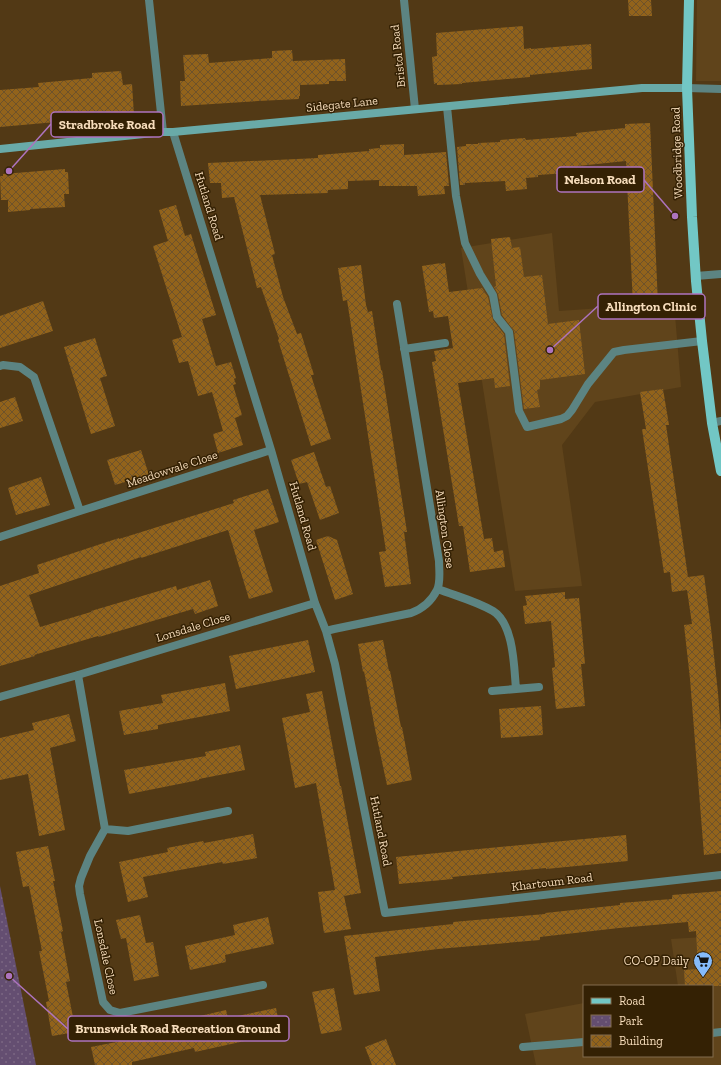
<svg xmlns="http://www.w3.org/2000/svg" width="721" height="1065" viewBox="0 0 721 1065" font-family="'Zilla Slab',serif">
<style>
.built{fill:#60441b}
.park{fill:url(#park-dots)}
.building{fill:url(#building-cross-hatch)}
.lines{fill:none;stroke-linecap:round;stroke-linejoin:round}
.lane{stroke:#5c8482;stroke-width:8}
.street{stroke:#5c8482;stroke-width:8}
.secondary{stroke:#69aaa8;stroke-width:8}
.primary{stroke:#72c7c5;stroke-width:10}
.labels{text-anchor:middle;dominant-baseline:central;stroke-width:3;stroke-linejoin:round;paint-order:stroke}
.street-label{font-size:12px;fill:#f7ddbc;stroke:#342104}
.poi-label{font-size:12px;fill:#f7ddbc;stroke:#342104;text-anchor:end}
.leader{fill:none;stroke:#ad73be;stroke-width:1.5}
.callout-dot{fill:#ad73be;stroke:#342104;stroke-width:1.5}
.callout{fill:#342104;stroke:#ad73be;stroke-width:1.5}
.callout-label{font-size:13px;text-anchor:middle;font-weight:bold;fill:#f7ddbc}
</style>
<defs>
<pattern id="park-dots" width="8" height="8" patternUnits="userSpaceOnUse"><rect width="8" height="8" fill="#644e71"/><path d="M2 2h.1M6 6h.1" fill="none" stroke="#7b6783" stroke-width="1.8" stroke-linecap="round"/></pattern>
<pattern id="building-cross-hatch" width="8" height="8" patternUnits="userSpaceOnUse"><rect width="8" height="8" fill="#92631b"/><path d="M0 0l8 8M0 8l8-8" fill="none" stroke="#6e522a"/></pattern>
</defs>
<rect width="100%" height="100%" fill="#523915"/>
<path class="built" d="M697 0H721V81H696Z
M552 233 559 311 674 303 681 387 595 402 562 445 582 586 515 591 461 248Z
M721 936V1065H536L525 1014 584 1003V1056H712V986H678L671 939Z"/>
<path class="park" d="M0 886 36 1065H0Z"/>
<path class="building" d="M628 0H651L652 16H629Z
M523 26 524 49 531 48V49L591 44 592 69 530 75V77L462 83V84L437 85V83L434 84 432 57 437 56 436 33Z
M292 50 293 61 345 59 346 81H329V84L300 85V96H299V99L258 101 181 106 180 81H185L183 55 208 54 209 63 272 58V51Z
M121 71 123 85 132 84 134 115 0 127V90L39 87 38 83 92 78V73Z
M650 123 658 304 633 305 626 161 568 167V173L538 175V177L526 178 527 189 506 191 505 181 465 183V185H460L457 147 466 146V144H478V143L500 142V140L525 138 526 140 577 136 576 133 625 128V124Z
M404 144V155L446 152 449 186H444L445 194 418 196 417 186H379V180L348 181V189L328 190V193L260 195 275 254 272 255 283 297 297 334 301 333 314 375H311L331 439 311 446 278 340 279 339 261 287 257 288 234 197 222 198 221 183H210L208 163 318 158V155L369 151V149L380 148V145Z
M65 169V172H68L69 194H64L65 207 30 209V210L8 212V200H1L0 176H3V174Z
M176 205 185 236 191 234 216 315 202 319 216 366 231 362 236 378 234 379 236 384 233 385 242 415 235 418 243 445 218 453 213 434 223 431 212 392 198 396 188 361 179 363 172 340 182 337 153 246 168 241 159 210Z
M510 237 512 248 520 247 524 277 542 275 548 324 579 320 585 374 540 380V389L537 390 540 407 524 409 514 331 502 315 498 294 494 287 496 286 491 239Z
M441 263V264L445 263 449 292 482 288 488 297 493 320 504 334 510 386 495 388 494 378 458 383 484 539 492 538 494 552 503 550 505 567 470 572 463 526H459L432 362 436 361 434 351 453 348 448 316 434 318 433 311 429 312 422 266Z
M361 265 366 305 368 312 372 311 381 370H382L407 532H404L411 584 385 587 379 552 386 551 347 300 343 301 338 268Z
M43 301 53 331 0 348V316Z
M95 338 107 376 100 378 115 426 91 434 64 347Z
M663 389 669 425H666L688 577 704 575 711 628 718 693 721 732V853L704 855 690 679 684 625 692 624 687 590 672 592 670 572 664 573 642 429H646L640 392Z
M15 397 23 421 0 428V402Z
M141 450 149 475 115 485 107 460Z
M314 452 326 487 330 486 339 513 320 520 307 482 299 484 291 460Z
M41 477 50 505 16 515 8 488Z
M268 489 279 522 254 530 273 592 249 599 228 530 141 558V557L29 595 40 627 91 612V611L176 586 177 590 210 580 218 606 195 614 193 609 99 637 98 636 34 655 35 656 0 666V586L39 573 37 565 119 538V539L234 503 233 500Z
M328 536 337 540 353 594 335 600 316 540Z
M565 592V599L579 598 585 664H581L585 706 556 709 552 668 555 667 551 621 525 624 523 606 527 605 525 596Z
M308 640 315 672 236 689 229 656Z
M383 640 389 671H390L401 727H402L412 780 387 785 375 729 364 671 363 672 358 644Z
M225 683 230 711 158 725V729L124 735 119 711 163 703 161 695Z
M322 691 340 786H341L361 893 344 896 351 929 324 933 318 892 335 890 316 783 295 788 282 718 310 712 306 694Z
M541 706 543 735 501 738 499 709Z
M69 714 76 741 50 748 65 830 39 836 28 774 0 780V738L34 730 32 723Z
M240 745 245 770 199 779V780L129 794 124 770 206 756 205 752Z
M253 834 257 858 223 864 222 862 143 877 148 897 128 902 119 862 168 852 167 848 203 841 204 843Z
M626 835 628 861 546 869V868L452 877 453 879 399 884 396 857Z
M48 846 55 881H53L63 931 61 932 70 981 66 982 76 1032 52 1036 46 1002 49 1001 39 951H42L29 886 23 887 16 852Z
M721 891V986H685L684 970 698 969 696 931 689 932 688 922 619 928 540 937V940L438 949 375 957 380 991 354 995 344 936 453 924V922L545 914V913L620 905V903L672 899V895Z
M140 915 146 943 153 942 159 976 134 981 126 938 121 939 116 920Z
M268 917 274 944 225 955 226 962 190 970 185 946 235 935 233 925Z
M334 988 342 1030 321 1034 312 992Z
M276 1008 281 1033 195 1052 194 1048 132 1062V1065H95L91 1047 142 1037 141 1034 188 1023 187 1019 226 1010 228 1018Z
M386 1039 396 1065H372L365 1047Z"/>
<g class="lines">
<path class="lane" d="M447 107 456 196 465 243 480 274 493 295 497 317 509 332 519 411 527 427 561 419 567 416 572 410 588 384 614 352 624 350 702 341
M696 276 721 274
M712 1033 721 1032
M523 1047 584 1042"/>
<path class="street" d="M149 0 163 132
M404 0 415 109
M687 88 721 89
M173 132 271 450 315 603 326 631 335 664 385 913 721 875
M404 349 445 343
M0 366 3 365 20 367 34 377 80 511 271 450
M712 423 721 421
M0 537 80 511
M438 589C456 596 476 601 493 611 514 624 514 667 516 689
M326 631 334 629 411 613C422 609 431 602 437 590 441 582 439 570 439 561L397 304
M78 675 105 829 90 856 81 878 79 886 80 894 103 1002 110 1010 120 1013 263 985
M492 691 539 687
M0 697 78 675 315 603
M105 829 128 831 228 811"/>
<path class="secondary" d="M0 149 163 132H173L642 88H687"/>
<path class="primary" d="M689 0 687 88 692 217 696 281 702 341 712 423 721 471"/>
</g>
<defs>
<g id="supermarket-pin" transform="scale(1)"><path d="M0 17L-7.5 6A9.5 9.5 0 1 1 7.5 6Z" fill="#85bbfb" stroke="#342104"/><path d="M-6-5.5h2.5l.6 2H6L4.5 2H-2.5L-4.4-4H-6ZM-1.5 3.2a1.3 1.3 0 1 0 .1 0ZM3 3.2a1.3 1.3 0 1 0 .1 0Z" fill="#111"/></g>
</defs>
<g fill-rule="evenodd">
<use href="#supermarket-pin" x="703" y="961"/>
</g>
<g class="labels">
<g class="street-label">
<text transform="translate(398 56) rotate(-96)">Bristol Road</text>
<text transform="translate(342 104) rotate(-6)">Sidegate Lane</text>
<text transform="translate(677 153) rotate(-92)">Woodbridge Road</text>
<text transform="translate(209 206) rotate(73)">Hutland Road</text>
<text transform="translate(172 469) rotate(-18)">Meadowvale Close</text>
<text transform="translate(303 516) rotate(74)">Hutland Road</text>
<text transform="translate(445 529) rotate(82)">Allington Close</text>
<text transform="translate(193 627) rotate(-17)">Lonsdale Close</text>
<text transform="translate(381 831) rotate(79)">Hutland Road</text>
<text transform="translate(552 882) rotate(-7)">Khartoum Road</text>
<text transform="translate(106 957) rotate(78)">Lonsdale Close</text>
</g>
<g class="poi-label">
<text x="689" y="961">CO-OP Daily</text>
</g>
</g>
<path class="leader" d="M9 171L51 124M675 216L644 180M550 350L598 306M9 976L68 1029"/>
<g class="callout-dot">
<circle cx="9" cy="171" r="4"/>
<circle cx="675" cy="216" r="4"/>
<circle cx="550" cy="350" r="4"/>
<circle cx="9" cy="976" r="4"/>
</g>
<g class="callout">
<rect x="51" y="112" width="112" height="25" rx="4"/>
<rect x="557" y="167" width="87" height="25" rx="4"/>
<rect x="598" y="294" width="107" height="25" rx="4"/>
<rect x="68" y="1016" width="221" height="25" rx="4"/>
</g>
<g class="callout-label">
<text x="107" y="129">Stradbroke Road</text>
<text x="600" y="184">Nelson Road</text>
<text x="651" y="311">Allington Clinic</text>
<text x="178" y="1033">Brunswick Road Recreation Ground</text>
</g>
<rect x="583" y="985" width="130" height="72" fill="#342104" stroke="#826c4e"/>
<rect x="591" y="998" width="20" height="6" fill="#72c7c5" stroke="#826c4e"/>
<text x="619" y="1005" font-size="12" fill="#f7ddbc">Road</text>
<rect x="591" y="1015" width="20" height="12" fill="url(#park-dots)" stroke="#826c4e"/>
<text x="619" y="1025" font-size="12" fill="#f7ddbc">Park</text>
<rect x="591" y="1035" width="20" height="12" fill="url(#building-cross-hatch)" stroke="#826c4e"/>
<text x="619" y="1045" font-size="12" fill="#f7ddbc">Building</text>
</svg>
